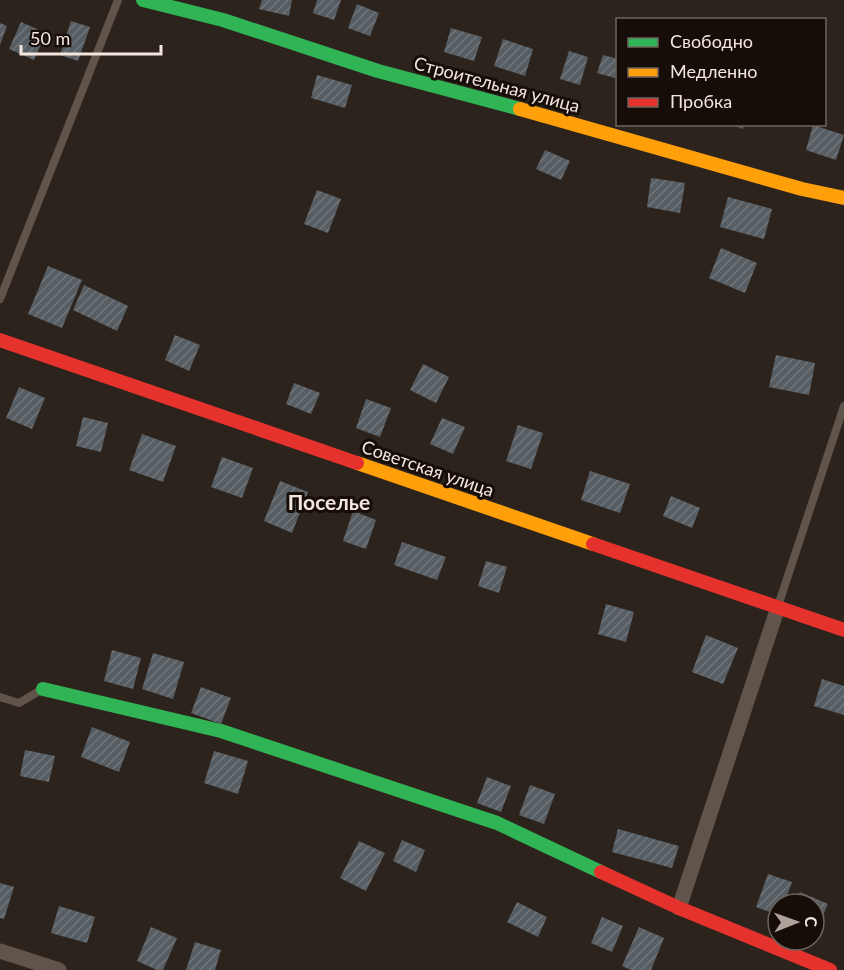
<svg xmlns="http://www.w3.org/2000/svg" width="844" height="970" viewBox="0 0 844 970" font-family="Lato,sans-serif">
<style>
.building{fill:url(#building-hatch)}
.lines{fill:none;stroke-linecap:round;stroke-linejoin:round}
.lane{stroke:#61544b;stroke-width:8}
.street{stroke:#61544b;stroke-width:15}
.fast{stroke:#30b455;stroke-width:14}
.slow{stroke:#ff9f0a;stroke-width:14}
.jam{stroke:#e5322d;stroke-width:14}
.labels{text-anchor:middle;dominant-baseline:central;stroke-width:6;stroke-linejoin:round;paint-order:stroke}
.street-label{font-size:18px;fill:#f3e6de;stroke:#160d08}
.quarter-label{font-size:21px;font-weight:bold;fill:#f3e6de;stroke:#160d08}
</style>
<defs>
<pattern id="building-hatch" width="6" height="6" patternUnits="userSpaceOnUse" patternTransform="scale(1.5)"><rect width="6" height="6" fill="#575e63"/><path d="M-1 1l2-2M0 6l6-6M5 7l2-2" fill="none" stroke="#707579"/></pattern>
</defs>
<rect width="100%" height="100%" fill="#2d231d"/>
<path class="building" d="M262 0H292L289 16 259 9Z
M317 0H341L334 20 313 13Z
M357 4 379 13 370 36 348 28Z
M71 21 90 27 78 61 60 55Z
M21 22 46 33 34 60 9 49Z
M0 23 7 26 0 45Z
M451 28 482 37 474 61 444 52Z
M503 39 533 49 525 76 494 66Z
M569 51 588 57 580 85 560 79Z
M603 55 618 59 615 78 597 73Z
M317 75 352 85 345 108 311 98Z
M730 124H744L743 129Z
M813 125 844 135 836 160 806 150Z
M545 150 570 161 561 180 536 169Z
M651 178 685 183 680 213 647 207Z
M317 190 341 199 328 233 304 224Z
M728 197 772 209 764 239 720 227Z
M721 248 757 263 745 293 709 278Z
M48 266 82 280 62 328 28 314Z
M84 285 128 306 117 331 73 310Z
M175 335 200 345 189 371 165 360Z
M776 355 815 363 809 395 769 387Z
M423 364 449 377 436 403 410 390Z
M294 383 320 393 311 414 286 404Z
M19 387 45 398 32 429 6 418Z
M366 399 391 408 380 437 356 428Z
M83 417 108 423 101 452 76 446Z
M442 418 465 427 453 454 430 444Z
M518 425 543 433 531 469 506 461Z
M142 434 176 446 163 482 129 470Z
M222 457 253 468 242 498 211 487Z
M590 471 630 484 620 513 581 500Z
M280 481 308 492 292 533 264 521Z
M671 496 700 508 692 528 663 516Z
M353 511 376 520 366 549 343 541Z
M402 542 446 557 437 580 394 565Z
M486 561 507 567 499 593 478 586Z
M606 604 634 612 626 642 598 634Z
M706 635 738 648 723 684 692 672Z
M112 650 141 658 133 689 104 681Z
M153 653 184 662 173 699 142 689Z
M822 679 844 686V715L814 706Z
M201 687 231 698 221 724 191 713Z
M92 727 130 742 119 772 81 757Z
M25 750 55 756 49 782 20 776Z
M214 751 248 761 238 794 204 783Z
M487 777 511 786 501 812 477 803Z
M530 785 555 794 544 824 519 815Z
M618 829 679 846 672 868 612 852Z
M402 840 425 850 416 872 393 861Z
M359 841 385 853 366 891 340 878Z
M768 874 792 882 784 904H778V915L756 907Z
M0 883 14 887 4 919 0 918Z
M800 892 828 904 816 930 814 929V904H795Z
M517 902 547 917 538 937 507 922Z
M59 906 95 917 87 943 51 933Z
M602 917 623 926 612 952 591 943Z
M151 927 177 938 163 970H157L137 961Z
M639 927 664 938 651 970H631L622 966Z
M195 942 221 950 215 970H186Z"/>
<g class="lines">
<path class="lane" d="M0 299 118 0
M778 606 844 406
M0 697 19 703 41 690"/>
<path class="street" d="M679 908 778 607
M0 951 59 970"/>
<path class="fast" d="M143 0 223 20 378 71 520 109
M43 689 221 731 497 823 601 872"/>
<path class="slow" d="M520 109 802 189 844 198
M357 463 593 544"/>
<path class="jam" d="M0 340 357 463
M593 544 844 630
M601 872 679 908 830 970"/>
</g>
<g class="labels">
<g class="street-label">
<text transform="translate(497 84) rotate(15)">Строительная улица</text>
<text transform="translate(428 468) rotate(19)">Советская улица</text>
</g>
<g class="quarter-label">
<text x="329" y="501">Поселье</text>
</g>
</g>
<rect x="616" y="18" width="210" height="108" fill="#160d08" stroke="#6e645e" stroke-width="1.5"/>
<rect x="628" y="38" width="30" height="9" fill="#30b455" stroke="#6e645e" stroke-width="1.5"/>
<text x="670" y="48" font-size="18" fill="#f3e6de">Свободно</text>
<rect x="628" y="68" width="30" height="9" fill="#ff9f0a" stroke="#6e645e" stroke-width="1.5"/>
<text x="670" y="78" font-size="18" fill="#f3e6de">Медленно</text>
<rect x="628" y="98" width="30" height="9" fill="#e5322d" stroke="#6e645e" stroke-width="1.5"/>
<text x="670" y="108" font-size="18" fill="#f3e6de">Пробка</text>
<g transform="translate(796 922) rotate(89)"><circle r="28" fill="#160d08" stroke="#6e645e" stroke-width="1.5"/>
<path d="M0-4.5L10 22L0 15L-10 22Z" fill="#aea29a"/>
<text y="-9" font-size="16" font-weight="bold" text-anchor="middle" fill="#f3e6de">С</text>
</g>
<path d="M21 45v9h140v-9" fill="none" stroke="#f3e6de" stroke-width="3"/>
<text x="30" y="45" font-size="18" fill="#f3e6de" stroke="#160d08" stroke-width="4.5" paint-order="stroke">50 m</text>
</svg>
